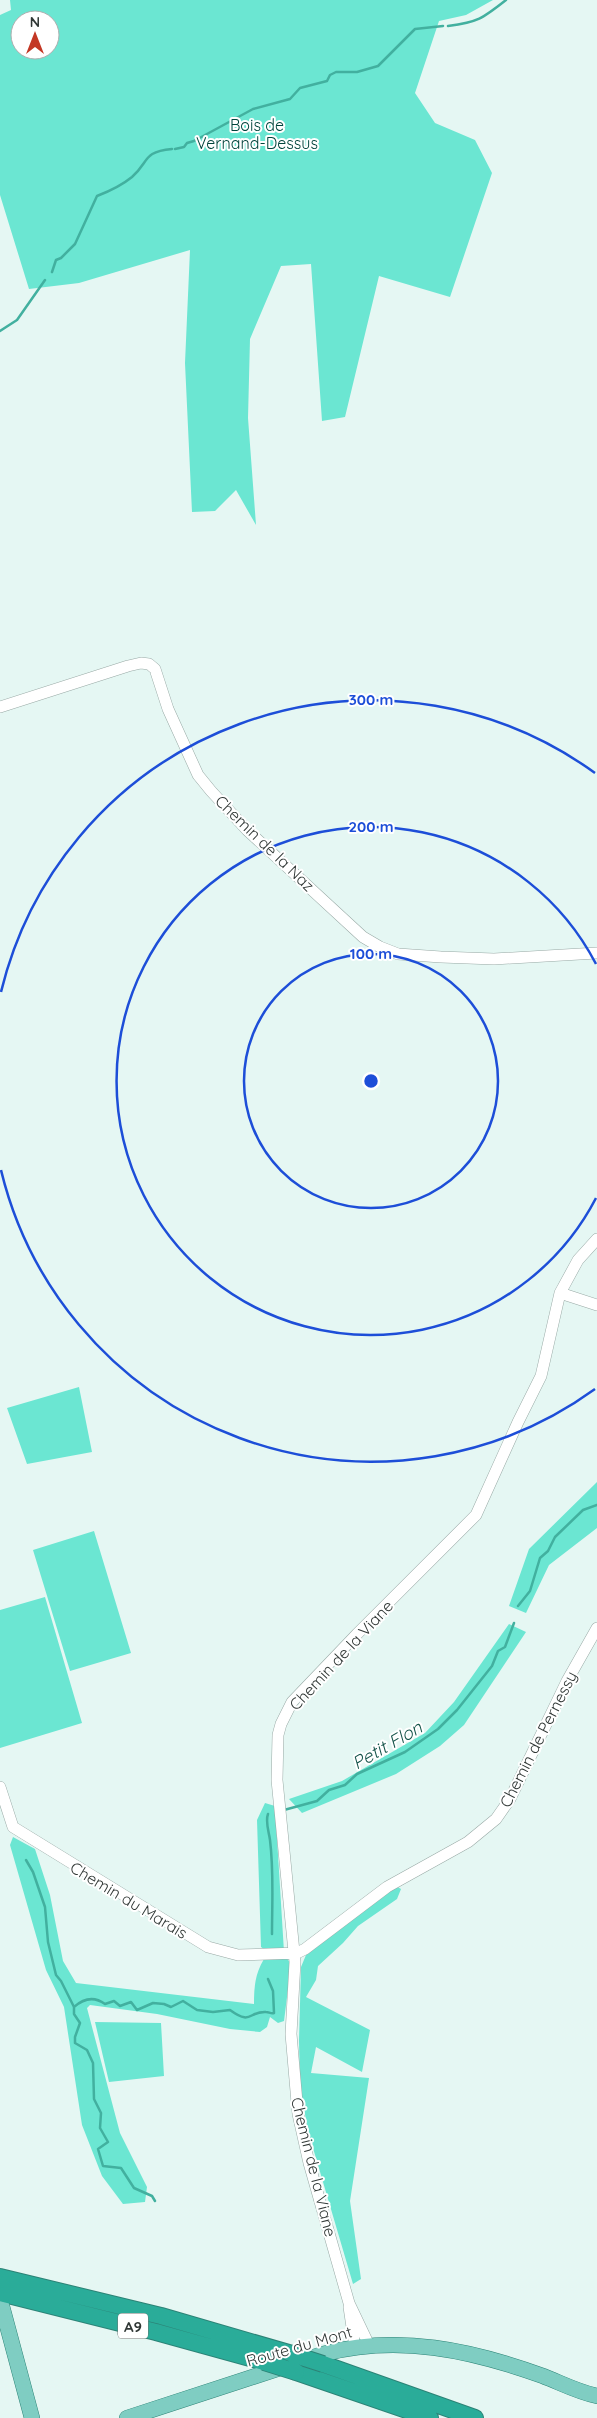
<svg xmlns="http://www.w3.org/2000/svg" width="597" height="2418" viewBox="0 0 597 2418" font-family="Quicksand,sans-serif">
<style>
.green{fill:#6be6d2;fill-rule:evenodd}
.lines{fill:none;stroke-linecap:round;stroke-linejoin:round}
.stream{stroke:#42b09f;stroke-width:2.5}
.minor-casing{stroke:#98a9a5;stroke-width:12}
.major-casing{stroke:#2c8376;stroke-width:16}
.highway-casing{stroke:#2c8376;stroke-width:18}
.minor{stroke:#fff;stroke-width:11}
.major{stroke:#7fcdc2;stroke-width:15}
.highway{stroke:#2aac99;stroke-width:16}
.highway-bridge-casing{stroke:#2c8376;stroke-width:18;stroke-linecap:butt}
.highway-bridge{stroke:#2aac99;stroke-width:16}
.ring{fill:none;stroke:#1d4ed8;stroke-width:2.5}
.labels{text-anchor:middle;dominant-baseline:central;stroke-width:4;stroke-linejoin:round;paint-order:stroke}
.shield{fill:#fff;stroke:#6f7472;stroke-width:1}
.shield-label{font-size:15px;font-weight:bold;fill:#313836}
.park-label{font-size:16px;fill:#00443c;stroke:#fff}
.street-label{font-size:16px;fill:#313836;stroke:#fff}
.water-label{font-size:18px;font-style:italic;fill:#145349;stroke:#fff}
.centre{fill:#1d4ed8;stroke:#fff;stroke-width:2.5}
.ring-label{font-size:15px;text-anchor:middle;font-weight:bold;fill:#1d4ed8;stroke:#fff;stroke-width:4;stroke-linejoin:round;paint-order:stroke}
</style>
<rect width="100%" height="100%" fill="#e5f7f3"/>
<path class="green" d="M10 0H493L466 15 439 21 415 93 435 123 475 140 492 173 450 297 379 276 345 417 322 421 311 264 281 266 250 339 248 418 256 525 236 490 215 511 192 512 185 363 190 250 79 283 29 289 0 195V15L11 10ZM20 20H50V50H20Z
M79 1387 92 1452 27 1464 7 1408Z
M597 1482V1528L549 1565 526 1613 509 1606 529 1549Z
M94 1531 131 1653 70 1671 33 1550Z
M45 1597 82 1723 0 1748V1610Z
M509 1624 526 1632 464 1725 440 1746 396 1774 302 1813 289 1799 342 1781 425 1733 454 1702Z
M265 1803 275 1806 284 1952H268L261 1947 257 1820Z
M13 1837 35 1849 50 1895 63 1961 76 1983 254 2004C254 1987 255 1974 264 1959L287 1958 291 1965 284 2021 278 2023 270 2017 267 2027 260 2032 230 2029 157 2014 90 2005 87 2008 120 2133 147 2187 145 2202 123 2204 102 2176 82 2125 64 2007 46 1970 10 1845Z
M396 1886 401 1889 397 1899 358 1926 343 1943 318 1966 316 1980 306 1997 370 2030 362 2072 316 2047 311 2073 369 2078 350 2201 361 2279 353 2284 308 2131 300 2086 299 2041 301 1967 306 1955Z
M95 2022 161 2023 164 2076 109 2082Z"/>
<g class="lines">
<path class="stream" d="M448 26C478 22 482 19 506 0
M175 149 184 147 187 143 194 141 253 109 290 99 300 88 327 81 330 75 336 72H357L378 66 415 29 443 26
M52 272 56 260 61 258 75 244 97 196C110 191 121 186 132 177 150 161 142 152 172 149
M0 331 17 320 45 280
M518 1606 530 1591 540 1558 548 1551 555 1537 583 1510 597 1505
M284 1810 317 1801 329 1790 345 1785 357 1774 405 1752 438 1729 457 1710 492 1666 498 1651 505 1647 514 1623
M268 1814C265 1822 269 1832 270 1840 274 1872 272 1902 272 1934
M26 1860 33 1872 45 1907 48 1942 56 1975 61 1981 74 2007
M155 2201 152 2196 134 2188 121 2168 103 2166 98 2149 108 2142 100 2128 101 2113 94 2099 93 2063 87 2050 75 2043V2037L80 2023 74 2014V2007C83 1999 94 1996 105 2004L114 2001 120 2006 131 2002 137 2010 153 2003 164 2004 171 2007 183 2001 197 2010 213 2012 230 2010C252 2026 248 2011 266 2012 269 2012 271 2014 274 2013L273 1991 268 1979"/>
<g class="minor-casing">
<path id="minor" d="M0 707 128 666 141 663 149 664 155 669 168 709 198 775 211 791 247 830 363 937 380 947 398 954 441 957 494 959 597 953
M560 1293 597 1305
M0 1787 13 1827 208 1947 238 1955 297 1953 305 1949 387 1887 468 1842 496 1819 510 1799 567 1681 597 1628
M349 2307 355 2347
M369 2345 349 2303 309 2163 298 2114 291 2034 295 1962 277 1780 278 1735 281 1724 292 1702 357 1634 476 1515 518 1422 541 1376 560 1293 578 1260 597 1239"/>
</g>
<g class="major-casing">
<path id="major" d="M0 2299 32 2418
M127 2418 323 2354C398 2334 471 2350 543 2376 561 2383 578 2392 597 2396"/>
</g>
<g class="highway-casing">
<path id="highway" d="M0 2277 161 2316 292 2354
M0 2293 156 2332 264 2362
M323 2364 475 2418
M296 2372 430 2418"/>
</g>
<use href="#minor" class="minor"/>
<use href="#major" class="major"/>
<use href="#highway" class="highway"/>
<g class="highway-bridge-casing">
<path id="highway-bridge" d="M292 2354 323 2364
M264 2362 296 2372"/>
</g>
<use href="#highway-bridge" class="highway-bridge"/>
</g>
<g class="ring">
<circle cx="371" cy="1081" r="127"/>
<path d="M596 1198A254 254 0 1 1 596 964"/>
<path d="M595 1389A381 381 0 0 1 1 1170M1 992A381 381 0 0 1 595 773"/>
</g>
<g class="labels">
<rect class="shield" x="118" y="2313.5" width="30" height="25" rx="4"/>
<g class="shield-label">
<text x="133" y="2326">A9</text>
</g>
<g class="park-label">
<text x="257" y="125">Bois de<tspan x="257" dy="18">Vernand-Dessus</tspan></text>
</g>
<g class="street-label">
<text transform="translate(265 843) rotate(44)">Chemin de la Naz</text>
<text transform="translate(341 1655) rotate(-47)">Chemin de la Viane</text>
<text transform="translate(538 1739) rotate(-63)">Chemin de Pernessy</text>
<text transform="translate(129 1900) rotate(31)">Chemin du Marais</text>
<text transform="translate(314 2167) rotate(76)">Chemin de la Viane</text>
<text transform="translate(299 2346) rotate(-16)">Route du Mont</text>
</g>
<g class="water-label">
<text transform="translate(387 1745) rotate(-30)">Petit Flon</text>
</g>
</g>
<circle cx="371" cy="1081" r="8" class="centre"/>
<g class="ring-label">
<text x="371" y="705">300 m</text>
<text x="371" y="832">200 m</text>
<text x="371" y="959">100 m</text>
</g>
<g transform="translate(35 35)"><circle r="24" fill="#ffffff" stroke="#adafaf"/>
<path d="M0-4L9 19L0 12L-9 19Z" fill="#c33724"/>
<text y="-8" font-size="14" font-weight="bold" text-anchor="middle" fill="#313836">N</text>
</g>
</svg>
